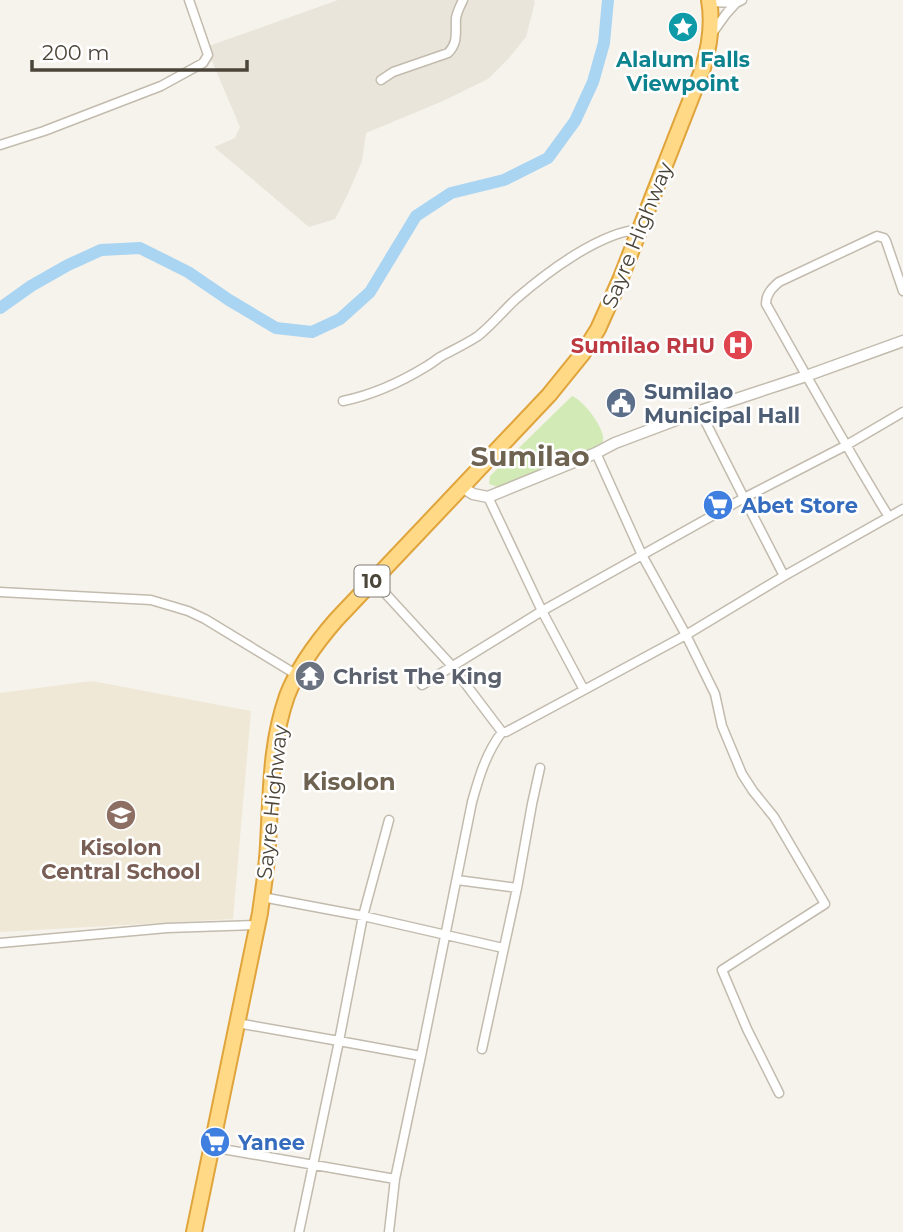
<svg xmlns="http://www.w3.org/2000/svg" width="903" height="1232" viewBox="0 0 903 1232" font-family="Montserrat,sans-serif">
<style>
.residential{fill:#eae5da}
.education{fill:#efe8d6}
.green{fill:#d2eab5}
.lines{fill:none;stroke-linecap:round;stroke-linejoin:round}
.river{stroke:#a9d4f2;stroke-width:12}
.minor-casing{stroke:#c2bbae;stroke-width:11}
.tertiary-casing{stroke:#c2bbae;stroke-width:13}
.trunk-casing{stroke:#e0a43c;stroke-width:18}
.minor{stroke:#fff;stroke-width:8}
.tertiary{stroke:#fff;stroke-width:10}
.trunk{stroke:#ffd985;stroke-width:14}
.labels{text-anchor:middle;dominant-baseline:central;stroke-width:5;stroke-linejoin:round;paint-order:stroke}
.shield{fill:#fff;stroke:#817c74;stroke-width:2}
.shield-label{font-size:19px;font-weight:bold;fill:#4b4439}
.culture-label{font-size:21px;font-weight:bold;fill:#0d838f;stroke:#fff}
.street-label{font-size:21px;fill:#4b4439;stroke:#fff}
.health-label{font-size:21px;font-weight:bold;fill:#be3a42;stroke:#fff;text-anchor:end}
.service-label{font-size:21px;font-weight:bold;fill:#4e5e75;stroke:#fff;text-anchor:start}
.shop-label{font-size:21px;font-weight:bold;fill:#366cbe;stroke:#fff;text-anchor:start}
.worship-label{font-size:21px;font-weight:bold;fill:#5b616d;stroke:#fff;text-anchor:start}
.education-label{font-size:21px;font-weight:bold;fill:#785e54;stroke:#fff}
.quarter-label{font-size:24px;font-weight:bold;fill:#6e6250;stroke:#fff}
.district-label{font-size:28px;font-weight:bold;fill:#6e6250;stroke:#fff}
</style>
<rect width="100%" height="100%" fill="#f6f3ec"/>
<path class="residential" d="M338 0H534L535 2 526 37 509 58 488 79 443 101 366 133 362 161 347 196 335 219 309 227 214 147 235 138 240 127 206 47Z"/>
<path class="education" d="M92 681 251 711 233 919 0 932V693Z"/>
<path class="green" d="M572 396C583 400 601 424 603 436 604 439 602 444 601 447L498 487 489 484 490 476Z"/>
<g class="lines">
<path class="river" d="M0 308 31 286 68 265 101 250 140 248 188 272 229 300 276 328 312 332 340 319 370 292 416 216 451 193 504 180 548 158 575 121 593 82 604 43 608 0"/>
<g class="minor-casing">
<path id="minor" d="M709 2 736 3 742 0
M711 35 726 14 736 3
M381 80 393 72 448 53C459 42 455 31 456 18 457 12 460 6 463 0
M0 145 44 131 161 86 203 63 208 55 189 0
M343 401C372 395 401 382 427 366 432 363 436 360 440 357 453 350 466 344 478 336 492 325 503 311 516 299 547 272 600 232 641 229
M903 412 845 446 744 498 784 576 903 509
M889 517C846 447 806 375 766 304 766 294 772 288 779 282L877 236 884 238 886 241 903 291
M373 580 452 666 502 732H506L584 690 542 611 488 497
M0 592 151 600 188 611 205 619 297 675
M422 685 542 611 744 498 700 411
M584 690 686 635 642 555 596 453
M389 820 363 916 339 1041 421 1056 395 1179
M457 880 517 888
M262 897 363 916 503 948
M0 943 167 928 258 925
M237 1023 339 1041 299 1232
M482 1049 517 888 532 804 540 768
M421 1056 472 802C479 777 486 753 502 732
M779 1093 747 1029 722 970 825 904 774 817 753 791 742 774 722 726 715 694 686 635 784 576
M211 1147 395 1179 389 1232"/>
</g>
<g class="tertiary-casing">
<path id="tertiary" d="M462 487 473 494 488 497 596 453 615 443 700 411 806 376 903 341"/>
</g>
<g class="trunk-casing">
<path id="trunk" d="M194 1232 260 913C263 890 267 868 268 844 271 794 270 744 287 696 298 667 316 643 336 620L549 395 583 353 598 329 620 280 703 68C710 45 713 23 709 0"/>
</g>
<use href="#minor" class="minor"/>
<use href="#tertiary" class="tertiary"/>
<use href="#trunk" class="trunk"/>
</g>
<defs>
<g id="sight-disc" transform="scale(1.575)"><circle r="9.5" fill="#0f9aa8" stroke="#fff"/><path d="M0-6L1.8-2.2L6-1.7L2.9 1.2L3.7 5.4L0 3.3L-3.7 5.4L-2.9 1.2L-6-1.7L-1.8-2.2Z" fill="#fff"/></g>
<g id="hospital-disc" transform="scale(1.575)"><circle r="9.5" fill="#e0444e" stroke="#fff"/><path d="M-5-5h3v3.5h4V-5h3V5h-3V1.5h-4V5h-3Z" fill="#fff"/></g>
<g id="civic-disc" transform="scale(1.575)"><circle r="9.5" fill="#5c6f8a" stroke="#fff"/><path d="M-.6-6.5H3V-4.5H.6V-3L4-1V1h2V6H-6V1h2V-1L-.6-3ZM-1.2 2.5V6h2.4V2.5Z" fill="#fff"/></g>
<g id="supermarket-disc" transform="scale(1.575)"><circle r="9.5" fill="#3f7fe0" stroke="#fff"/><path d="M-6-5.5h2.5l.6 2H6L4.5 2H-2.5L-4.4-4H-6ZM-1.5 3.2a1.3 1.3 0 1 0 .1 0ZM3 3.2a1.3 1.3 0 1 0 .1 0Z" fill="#fff"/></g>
<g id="temple-disc" transform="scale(1.575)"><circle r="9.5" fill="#6b7280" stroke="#fff"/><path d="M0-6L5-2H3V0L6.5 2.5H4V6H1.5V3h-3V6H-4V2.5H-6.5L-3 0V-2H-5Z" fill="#fff"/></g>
<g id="school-disc" transform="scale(1.575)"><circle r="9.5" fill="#8d6e63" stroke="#fff"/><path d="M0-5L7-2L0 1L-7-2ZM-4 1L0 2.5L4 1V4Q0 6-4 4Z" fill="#fff"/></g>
</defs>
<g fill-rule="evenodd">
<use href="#sight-disc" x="683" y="27"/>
<use href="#hospital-disc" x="738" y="345"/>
<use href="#civic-disc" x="621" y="403"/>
<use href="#supermarket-disc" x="718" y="505"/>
<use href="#temple-disc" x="310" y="676"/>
<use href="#school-disc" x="121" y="815"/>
<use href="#supermarket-disc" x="215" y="1142"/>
</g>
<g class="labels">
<rect class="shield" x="354.5" y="565.5" width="35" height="31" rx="5"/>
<g class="shield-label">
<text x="372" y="581">10</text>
</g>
<g class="culture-label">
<text x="683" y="59">Alalum Falls<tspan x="683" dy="24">Viewpoint</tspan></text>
</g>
<g class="street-label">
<text transform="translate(637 235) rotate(-68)">Sayre Highway</text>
<text transform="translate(272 802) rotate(-84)">Sayre Highway</text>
</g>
<g class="health-label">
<text x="715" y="345">Sumilao RHU</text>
</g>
<g class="service-label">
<text x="644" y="391">Sumilao<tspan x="644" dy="24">Municipal Hall</tspan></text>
</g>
<g class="shop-label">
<text x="741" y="505">Abet Store</text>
<text x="238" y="1142">Yanee</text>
</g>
<g class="worship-label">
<text x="333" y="676">Christ The King</text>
</g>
<g class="education-label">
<text x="121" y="847">Kisolon<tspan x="121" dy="24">Central School</tspan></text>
</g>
<g class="quarter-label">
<text x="349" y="781">Kisolon</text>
</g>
<g class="district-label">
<text x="530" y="456">Sumilao</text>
</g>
</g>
<path d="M32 60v10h215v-10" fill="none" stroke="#4b4439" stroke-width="3.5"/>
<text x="42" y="60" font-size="21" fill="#4b4439" stroke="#ffffff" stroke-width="5" paint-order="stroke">200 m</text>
</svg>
